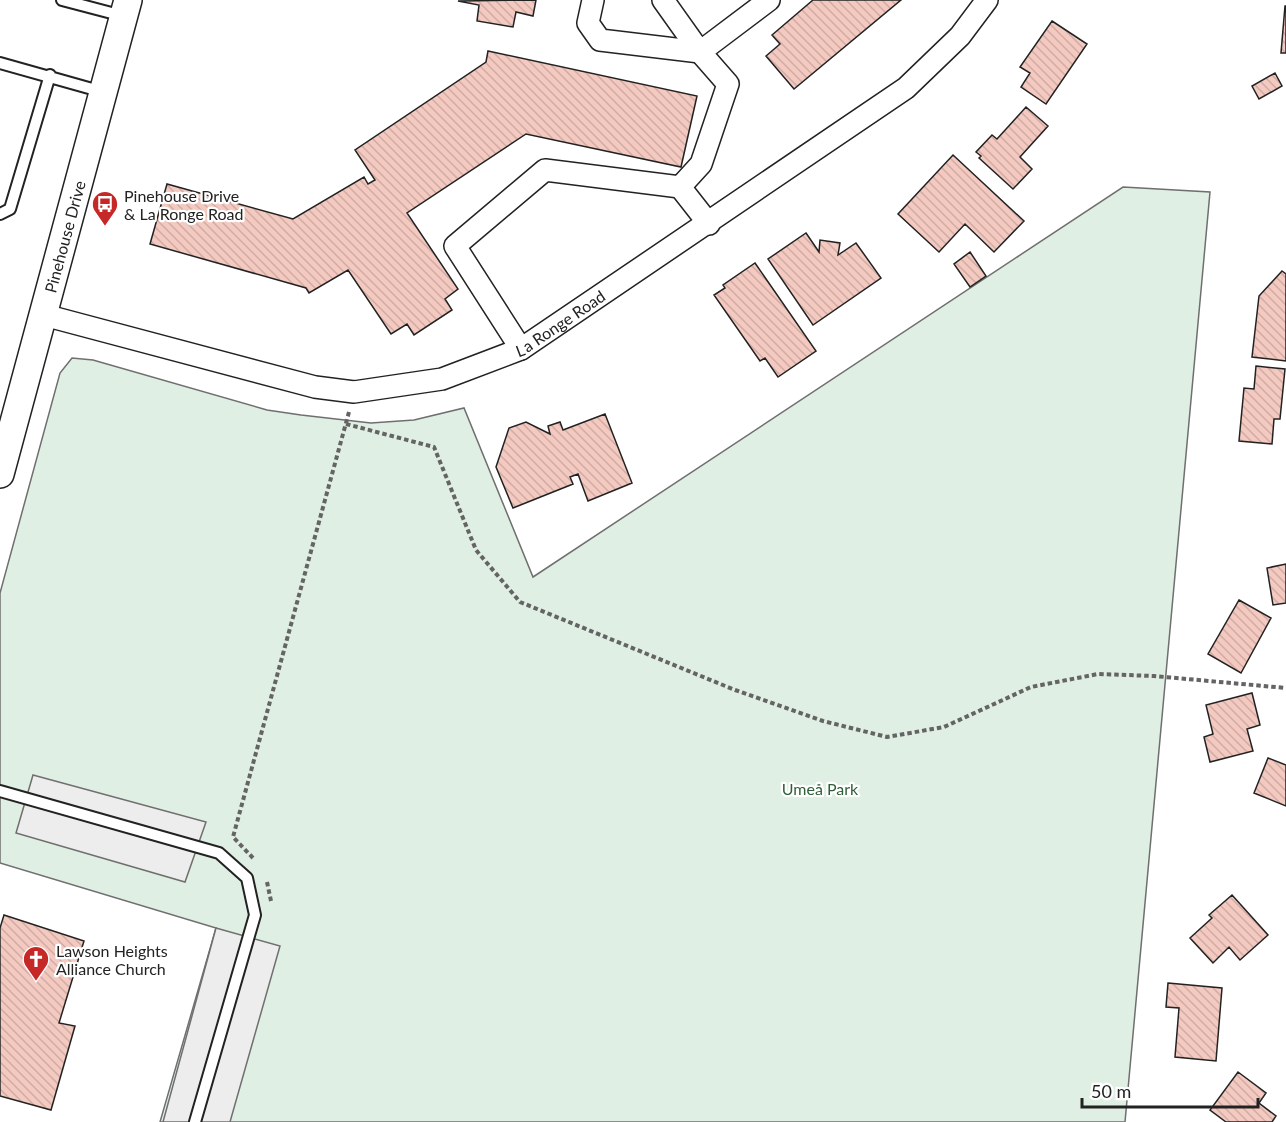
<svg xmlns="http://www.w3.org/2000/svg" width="1286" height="1122" viewBox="0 0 1286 1122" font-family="Lato,sans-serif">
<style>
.green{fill:#e0efe3;stroke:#6f6f6f;stroke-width:1.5}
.parking{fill:#ededed;stroke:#6f6f6f;stroke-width:1.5}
.building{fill:url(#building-back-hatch);stroke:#222;stroke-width:1.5}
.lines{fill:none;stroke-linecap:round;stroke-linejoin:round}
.service-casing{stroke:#222;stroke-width:14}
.minor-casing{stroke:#222;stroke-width:24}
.tertiary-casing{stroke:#222;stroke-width:30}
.path{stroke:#646464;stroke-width:4;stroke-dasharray:4.5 3;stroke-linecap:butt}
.service{stroke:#fff;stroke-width:10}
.minor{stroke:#fff;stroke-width:21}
.tertiary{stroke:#fff;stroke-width:27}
.labels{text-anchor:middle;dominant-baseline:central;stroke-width:4.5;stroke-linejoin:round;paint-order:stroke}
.poi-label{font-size:16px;fill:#222;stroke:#fff;text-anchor:start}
.street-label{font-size:16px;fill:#222;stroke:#fff}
.park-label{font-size:16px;fill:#2f5e38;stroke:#fff}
</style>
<defs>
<pattern id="building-back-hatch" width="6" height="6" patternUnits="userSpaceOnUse" patternTransform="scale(1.5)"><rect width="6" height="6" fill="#f3c9c0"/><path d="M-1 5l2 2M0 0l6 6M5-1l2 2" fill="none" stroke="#d0aca5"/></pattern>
</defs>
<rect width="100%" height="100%" fill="#fff"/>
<path class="green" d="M1123 187 1210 192 1125 1122H160L216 928 0 863V593L60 373 72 358 93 360 267 410 301 415 371 423 414 420 464 408 533 577Z"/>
<path class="parking" d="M33 775 206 822 185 882 16 833Z
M216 928 280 946 230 1122H163Z"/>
<path class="building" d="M536 0 533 16 516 12 513 27 477 21 479 5 458 1Z
M813 0H901L794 89 766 56 780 44 772 35Z
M1285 6H1286V53H1281Z
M1052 21 1087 44 1046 104 1021 87 1030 73 1020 67Z
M488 51 697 96 681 167 526 134 407 213 458 289 445 299 452 310 414 335 407 324 391 334 348 270 309 293 306 288 150 244 167 184 293 219 364 177 368 184 375 180 355 150 486 62Z
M1275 73 1282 86 1259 99 1252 86Z
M1026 107 1048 126 1020 157 1032 169 1013 189 979 158 981 156 976 152 992 135 997 139Z
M953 155 1024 221 994 252 965 224 939 252 898 214Z
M806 233 819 252 820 240 840 243 838 255 856 243 881 278 813 325 768 259Z
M970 252 986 276 970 287 954 264Z
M755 263 816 351 778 377 765 358 760 361 714 295 725 288 723 285Z
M1282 271 1286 274V361L1252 357 1259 296Z
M1256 366 1285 369 1280 419H1274L1272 444 1239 441 1244 388 1254 389Z
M605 414 632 483 588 501 578 474 570 477 573 484 513 508 496 467 509 428 526 422 550 434 548 426 560 422 563 430Z
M1286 564V603L1273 605 1267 568Z
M1239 600 1271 618 1241 673 1208 654Z
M1252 693 1260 725 1247 729 1253 751 1210 762 1204 737 1213 734 1206 705Z
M1268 758 1286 765V806L1254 793Z
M1232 895 1268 935 1240 960 1229 947 1213 963 1190 938 1212 918 1209 915Z
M4 915 84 941 59 1023 75 1026 51 1110 0 1096V928Z
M1168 983 1222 988 1216 1061 1175 1057 1179 1008 1166 1007Z
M1238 1072 1266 1093 1259 1103 1276 1116 1272 1122H1226L1210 1110Z"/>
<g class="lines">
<g class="service-casing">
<path id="service" d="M62 0 123 16
M0 63 103 92
M0 214 10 209 50 75
M0 791 219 853 247 878 255 915 195 1122"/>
</g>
<g class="minor-casing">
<g id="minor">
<path d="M593 0 588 23 600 40 700 52 769 0"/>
<path d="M663 0 700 52 728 84 701 164 680 187"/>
<path id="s1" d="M44 315 315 387 354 392 442 379 521 349 906 88 960 36 987 0"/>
<path d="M521 349 455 246 545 170 680 187 709 224"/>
</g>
</g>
<g class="tertiary-casing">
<g id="tertiary">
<path id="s2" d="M0 474 128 0"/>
</g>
</g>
<path class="path" d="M346 424 434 447 476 550 520 602 735 690 823 721 887 737 944 727 1031 687 1098 674 1154 676 1286 688
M253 858 233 837 349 412
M267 882 271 901"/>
<use href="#service" class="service"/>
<use href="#minor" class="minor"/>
<use href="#tertiary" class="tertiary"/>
</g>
<defs>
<g id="bus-pin" transform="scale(1.35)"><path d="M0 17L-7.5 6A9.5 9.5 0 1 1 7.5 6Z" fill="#c62828" stroke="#fff"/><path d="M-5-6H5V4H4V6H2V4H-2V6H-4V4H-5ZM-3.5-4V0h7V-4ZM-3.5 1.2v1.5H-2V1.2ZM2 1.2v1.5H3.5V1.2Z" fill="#fff"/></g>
<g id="church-pin" transform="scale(1.35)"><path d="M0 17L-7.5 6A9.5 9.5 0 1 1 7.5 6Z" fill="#c62828" stroke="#fff"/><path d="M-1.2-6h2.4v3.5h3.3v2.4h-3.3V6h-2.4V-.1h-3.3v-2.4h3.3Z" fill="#fff"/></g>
</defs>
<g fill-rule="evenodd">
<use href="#bus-pin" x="105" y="204"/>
<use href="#church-pin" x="36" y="959"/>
</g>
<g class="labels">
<g class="poi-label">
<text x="124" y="195">Pinehouse Drive<tspan x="124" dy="18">&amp; La Ronge Road</tspan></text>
<text x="56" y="950">Lawson Heights<tspan x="56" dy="18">Alliance Church</tspan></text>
</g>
<g class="street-label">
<text stroke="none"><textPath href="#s2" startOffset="246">Pinehouse Drive</textPath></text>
<text stroke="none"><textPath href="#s1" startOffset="540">La Ronge Road</textPath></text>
</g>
<g class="park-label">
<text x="820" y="788">Umeå Park</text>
</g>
</g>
<path d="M1082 1098v9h176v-9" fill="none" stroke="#222222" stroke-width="3"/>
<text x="1091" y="1098" font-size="18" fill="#222222" stroke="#ffffff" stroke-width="4.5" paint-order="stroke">50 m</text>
</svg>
